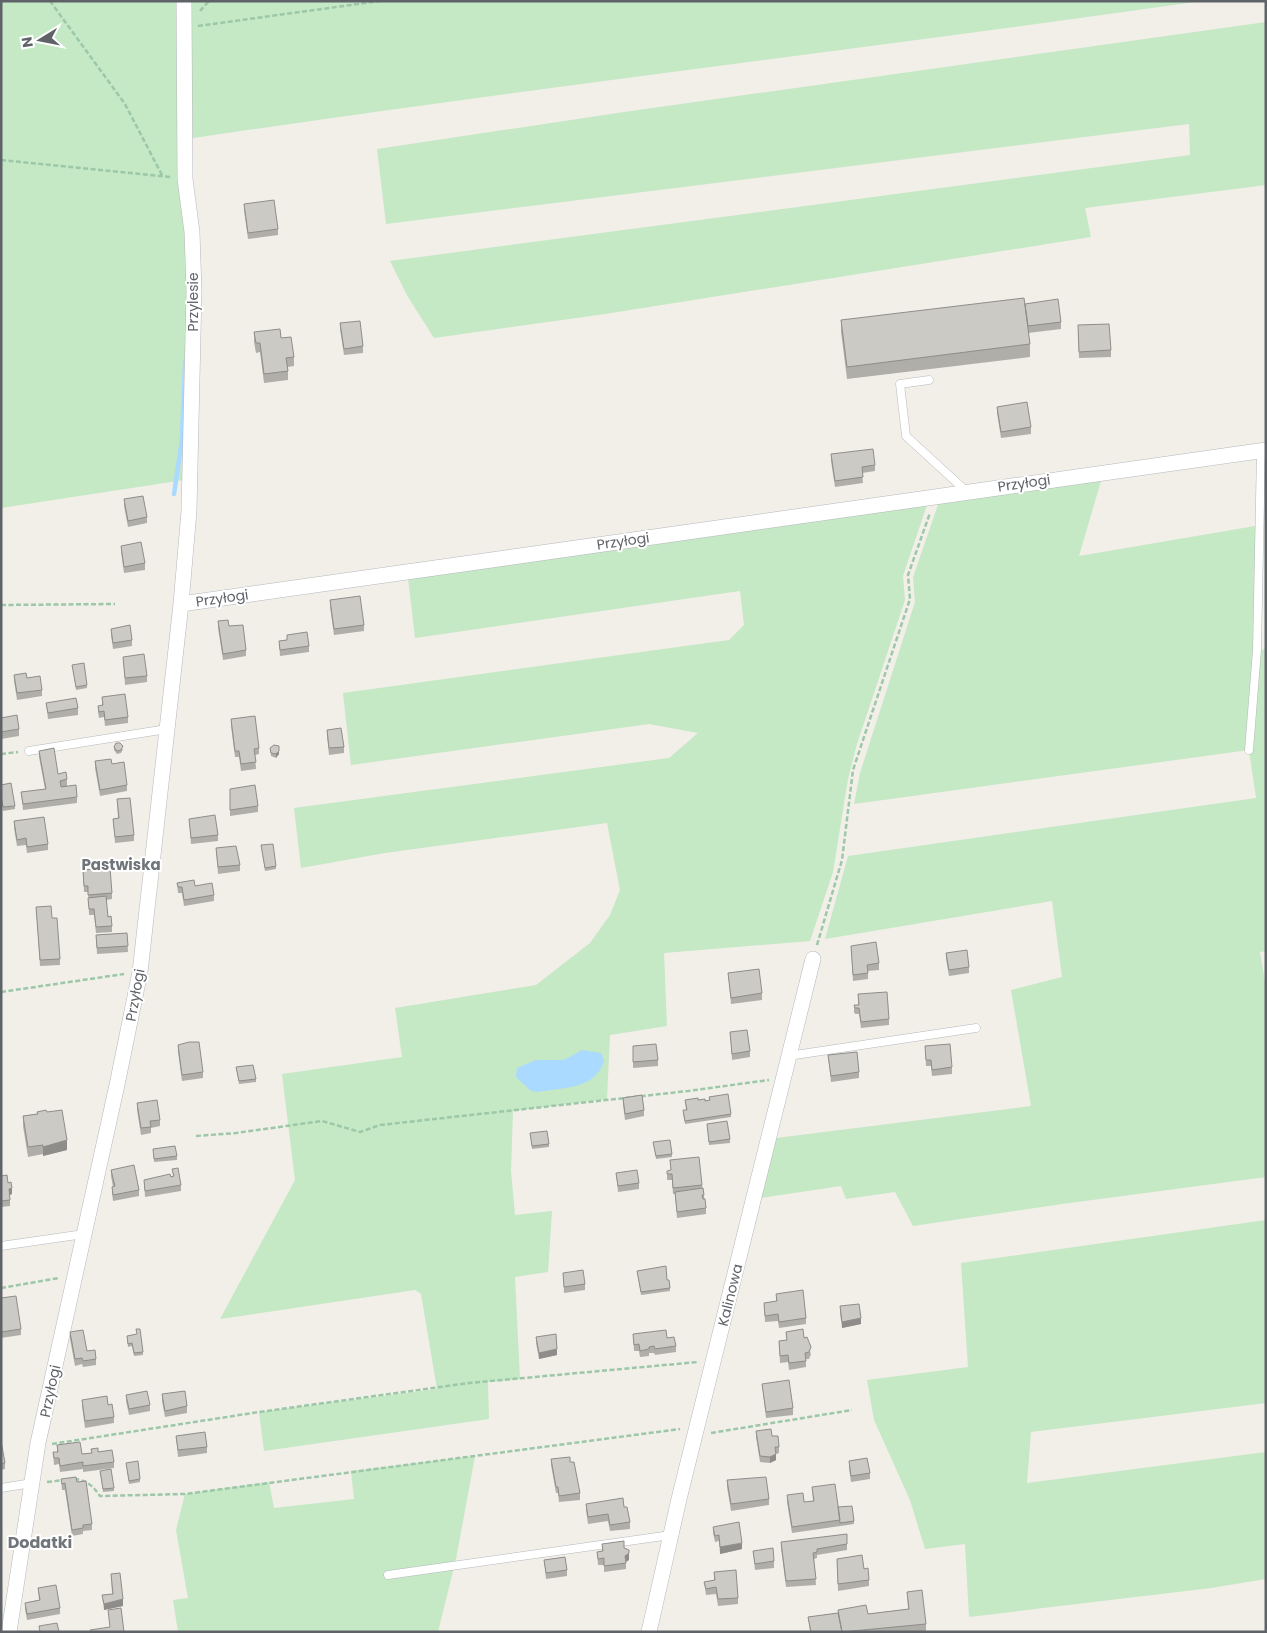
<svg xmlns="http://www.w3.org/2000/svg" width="1267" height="1633" viewBox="0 0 1267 1633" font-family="Poppins,sans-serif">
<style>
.green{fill:#c5e8c5}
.water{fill:#aadaff}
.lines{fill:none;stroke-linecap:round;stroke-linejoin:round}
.stream{stroke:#aadaff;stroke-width:4.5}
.lane-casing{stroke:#b5b8bc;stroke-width:9}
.street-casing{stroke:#b5b8bc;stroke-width:16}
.path{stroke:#9cc7a9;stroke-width:2.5;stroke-dasharray:5 2.5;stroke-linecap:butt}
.lane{stroke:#fff;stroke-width:8}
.street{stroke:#fff;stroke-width:15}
.wall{fill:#afaea9}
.shaded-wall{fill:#8f8d8a}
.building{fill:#cccac5;stroke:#8f8d8a}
.labels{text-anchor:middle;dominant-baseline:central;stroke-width:4;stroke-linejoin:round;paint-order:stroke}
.street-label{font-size:14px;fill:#5f6368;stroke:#fff}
.neighbourhood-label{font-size:15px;font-weight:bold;fill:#70757a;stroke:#fff}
.quarter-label{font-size:16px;font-weight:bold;fill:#70757a;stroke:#fff}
</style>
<rect width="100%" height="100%" fill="#f1efe8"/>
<path class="green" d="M1 1H1202C866 49 529 88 194 138L181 135 187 292 184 480 1 508Z
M1266 22V185L1085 208 1091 237 605 314 434 338 408 297 390 261 1190 155 1189 124 386 224 377 149 624 112Z
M1101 481 1079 556 1261 525 1258 650 1266 649V951L1260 952 1266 988V1177L1062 1204 913 1226 895 1192 846 1199 841 1186 761 1198 776 1138 1031 1106 1011 990 1062 977 1052 901 825 939 848 856 1256 798 1249 750 854 804 860 773 915 602 913 577 939 502Z
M928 502 903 576 905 600 857 744 848 779 833 872 810 941 664 953 667 1026 610 1035 607 1099 513 1111 511 1171 515 1215 552 1211 548 1272 515 1277 520 1379 488 1382 489 1419 264 1451 259 1412 437 1389 421 1294 415 1290 220 1319 295 1180 282 1074 402 1057 395 1008 536 985 590 943 610 915 620 890 607 823 385 853 301 868 294 808 669 758 698 733 649 724 351 765 343 693 729 640 744 625 740 591 415 638 408 578Z
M1266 1220V1403L1031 1432 1027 1483 1266 1452V1579L1211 1588 969 1617 965 1544 925 1549 910 1500 874 1420 867 1380 968 1367 961 1263Z
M475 1456 456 1559 438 1632H178L173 1600 188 1598 176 1530 185 1494 269 1482 274 1508 354 1499 351 1471Z"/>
<path class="water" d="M582 1050 601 1053 604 1061C595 1090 563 1087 537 1092L531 1091 516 1077 517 1068 536 1060H564Z"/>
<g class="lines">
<path class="stream" d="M174 494 182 439 185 362"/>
<g class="lane-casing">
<path id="lane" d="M929 380 900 384 906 436 966 491
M1249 750 1257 650 1261 451
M29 751 167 729
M788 1056 976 1028
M1 1246 84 1234
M1 1488 32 1483
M388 1575 671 1535"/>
</g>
<g class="street-casing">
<path id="street" d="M181 604 189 511 194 291 192 232 185 179 184 1
M9 1632 38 1443 117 1085 140 972 181 604 1266 450
M649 1632 679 1499 813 959"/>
</g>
<path class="path" d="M50 1 125 104 163 177
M200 11 209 1
M198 26 380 1
M1 160 171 177
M1 605 115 604
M1 754 18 752
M817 945 842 860 853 770 910 599 908 575 930 513
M1 992 124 974
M196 1136 236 1133 322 1121 360 1132 380 1125 688 1091 769 1080
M1 1288 59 1278
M711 1433 852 1410
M52 1444 259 1412 469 1383 698 1362
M74 1479C87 1480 93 1486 100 1496L185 1494 680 1429
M47 1482 64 1480"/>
<use href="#lane" class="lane"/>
<use href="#street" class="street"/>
</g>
<path class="wall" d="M244 204 278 229V235L248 239 244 210Z
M1025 304 1061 322V329L1028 333 1030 344V357L847 379 841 332V320Z
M340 323 363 346V353L344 355 340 329Z
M1078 331 1111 350V357L1079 358Z
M254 332 281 338 294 357V366L288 367V380L264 383 260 352 256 353 254 342Z
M997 407 1031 427V434L1001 438 997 413Z
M831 454 875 465V471L862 473 863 483 835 487 831 461Z
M124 499 147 517V523L128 527 124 506Z
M121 546 145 563V570L124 573 121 552Z
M330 600 364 625V631L334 635 330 607Z
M218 621 229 626 246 650V656L223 660 218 628Z
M111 629 132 640V646L113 649 111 635Z
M287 635 309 646V652L280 656 279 641 287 640Z
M123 657 147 676V682L125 685Z
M72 665 87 685V688L76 690Z
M14 675 27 678 42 690V696L17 700 14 681Z
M102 697 128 717V723L105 726 104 717 99 718 98 712V706L102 705Z
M46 703 78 708V715L48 719Z
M1 718 19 729V736L1 739Z
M231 719 259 748V754L255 755 256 769 241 771 239 757H235L231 726Z
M327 730 344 747V753L329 755 327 736Z
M114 747 123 749 121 753 117 754 114 750Z
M270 748 279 754 276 758 271 756Z
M39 751 58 774 67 779V786L77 797V803L23 810 21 792 45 789 39 757Z
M95 761 112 764 127 785V791L100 796 95 768Z
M1 785 15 806V809L3 811 1 798Z
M230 789 258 806V812L230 816Z
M117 799 134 835V841L115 843 113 819 118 818Z
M189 819 218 835V841L191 844Z
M14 821 48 844V850L27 853 26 845 17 846 14 828Z
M261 845 276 866V869L265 871Z
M216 848 240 865V871L218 874Z
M83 870 112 893V899L106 900 108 917 112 926V932L96 933 94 915H89L88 892H84Z
M177 883 195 886 214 895V901L184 906 182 893H178Z
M36 907 52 918 60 959V965L40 966Z
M127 933 128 952 97 954 96 935Z
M851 946 879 963V970L868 971V979L853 981Z
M946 953 969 967V973L949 976 946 959Z
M728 973 762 993V1000L731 1004Z
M858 994 889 1019V1025L861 1028 859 1014H855L854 1012V1005H858Z
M730 1032 750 1051V1057L732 1060Z
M178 1045 203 1072V1078L182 1081 178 1052Z
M633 1046 658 1060V1066L633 1068Z
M925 1046 952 1067V1074L932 1076 931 1066H926Z
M828 1055 859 1072V1078L831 1082Z
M236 1067 256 1079V1082L239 1084Z
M709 1097 731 1114V1117L685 1124 683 1113V1110H686L685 1100 705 1101 709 1100Z
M623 1098 644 1110V1116L625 1120 623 1104Z
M137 1103 160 1120V1126L151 1128V1133L141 1135 137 1110Z
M47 1112 67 1150 43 1156V1154L28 1157 23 1126V1116Z
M707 1124 730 1139V1143L709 1145Z
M530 1133 549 1144V1147L532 1149Z
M653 1142 672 1154V1157L656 1159Z
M153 1149 177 1156V1160L154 1162Z
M670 1160 702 1185 706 1208V1214L677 1218 675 1194H673L672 1180H667V1171H671Z
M172 1169 181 1185V1191L145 1197 144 1180 173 1176Z
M111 1170 139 1190V1196L113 1201 112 1193V1187H113L111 1176Z
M616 1173 639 1183V1189L618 1192Z
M1 1176 8 1183 12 1194 10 1195V1206L1 1207Z
M637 1271 670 1288V1291L641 1295Z
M563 1273 585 1284V1290L564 1293Z
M776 1294 806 1318V1324L779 1328 778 1321 765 1322 764 1303 776 1301Z
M1 1298 21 1329V1335L1 1338Z
M840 1306 861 1324 842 1328 840 1313Z
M70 1332 87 1351 96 1359V1365L83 1367 82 1364 75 1366 70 1339Z
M786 1332 804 1338 811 1354 809 1359H806V1367L789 1370 788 1362 780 1363 779 1341 787 1340Z
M633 1334 667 1338 676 1346V1352L655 1355 654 1353H649V1356L640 1357 639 1351H634Z
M127 1336 143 1352V1355L134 1356 132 1346 128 1347Z
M536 1337 557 1355 539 1359 536 1343Z
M762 1384 793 1408V1415L766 1418Z
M162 1394 187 1406V1413L165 1417 162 1401Z
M126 1395 150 1405V1411L129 1415 126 1401Z
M82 1400 108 1405 114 1417V1423L85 1428 82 1406Z
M756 1431 772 1436 779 1447V1453L776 1454V1460L770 1463 760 1462 756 1437Z
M176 1436 207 1447V1453L178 1457Z
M1 1441 5 1463V1469L1 1470Z
M57 1445 82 1454 91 1453V1449L98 1452 114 1462V1468L83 1472V1469L60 1472 59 1464 54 1465 53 1452H57Z
M551 1459 570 1462 580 1493V1500L559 1502 558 1493H556L551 1465Z
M849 1461 870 1473V1479L851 1482 849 1468Z
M126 1463 140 1479V1482L129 1484Z
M100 1471 114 1488V1491L103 1492Z
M61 1479 77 1482 92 1524V1530L83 1531V1534L72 1536 65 1490H62Z
M727 1480 769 1499V1505L731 1511 727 1487Z
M812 1487 838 1507 854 1521V1524L792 1533 787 1502V1495L804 1502 813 1501Z
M586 1504 624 1507 630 1522V1529L610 1531 608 1521 588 1524 586 1510Z
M713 1527 742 1549 720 1554 719 1541 715 1542 713 1533Z
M781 1542 847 1544V1550L817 1555V1558L814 1559 816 1585 786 1587 781 1548Z
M602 1544 624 1548 629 1560 626 1562V1569L604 1572V1565H598L597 1552H602Z
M753 1551 774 1561V1568L755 1570Z
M837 1559 864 1569 869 1580V1586L838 1591Z
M544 1560 567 1570V1576L546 1579Z
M714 1572 738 1598V1604L718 1606 716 1594 706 1595 704 1582 714 1580Z
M111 1574 123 1606 104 1610 102 1595 112 1594Z
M38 1588 60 1608V1614L27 1620 25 1609V1603L39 1600Z
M907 1592 926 1624V1632H810L808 1617 838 1613V1610L868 1614 908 1609Z"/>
<path class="shaded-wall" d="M279 751V754L276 758V754Z
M67 1140V1150L43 1156V1147Z
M12 1188V1194L9 1195V1189Z
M861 1318V1324L842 1328V1322Z
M557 1349V1355L539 1359V1353Z
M776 1454V1460L770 1463V1457Z
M742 1543V1549L720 1554V1547Z
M629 1553V1560L625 1562V1556Z
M123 1599V1606L104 1610V1604Z"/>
<path class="building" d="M274 200 278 229 248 233 244 204Z
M1024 298 1030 344 847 367 841 320Z
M1058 299 1061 322 1028 326 1025 304Z
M360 321 363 346 344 349 340 323Z
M1109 324 1111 350 1079 352 1078 325Z
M280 329 281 338 291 337 294 357 286 358 288 371 264 374 260 343H256L254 332Z
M1027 402 1031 427 1001 432 997 407Z
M873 449 875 465 862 467 863 477 835 481 831 454Z
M143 496 147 517 128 521 124 499Z
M141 542 145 563 124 567 121 546Z
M360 596 364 625 334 629 330 600Z
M228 620 229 626 243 625 246 650 223 654 218 621Z
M130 625 132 640 113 643 111 629Z
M307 632 309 646 280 650 279 641 287 640V635Z
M144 654 147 676 125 678 123 657Z
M84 663 87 685 76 687 72 665Z
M26 673 27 678 40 676 42 690 17 693 14 675Z
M125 694 128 717 105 720 104 711 99 712 98 706 103 705 102 697Z
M76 698 78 708 48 713 46 703Z
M17 715 19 729 1 732V718Z
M255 716 259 748 254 749 256 762 241 764 239 751H235L231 719Z
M341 728 344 747 329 748 327 730Z
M116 743H120L123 746 121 750 117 751 114 747Z
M274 745 279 746V751L276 754 271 753 270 748Z
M54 748 58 774 66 772 67 779 60 781 61 787 76 785 77 797 23 804 21 792 46 789 39 751Z
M111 759 112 764 124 762 127 785 100 790 95 761Z
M11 783 15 806 3 807 1 795V785Z
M255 785 258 806 230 810V789Z
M130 798 134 835 115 837 113 819 119 818 117 799Z
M215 815 218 835 191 838 189 819Z
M44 817 48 844 27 847 26 838 17 840 14 821Z
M273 844 276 866 265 868 261 845Z
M236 846 240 865 218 867 216 848Z
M110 868 112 893 88 895V886H84L83 870Z
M194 880 195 886 212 883 214 895 184 900 182 887H178L177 883Z
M106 896 108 917 111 916 112 926 96 927 94 909H89L88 898Z
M51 906 52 918H57L60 959 40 960 36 907Z
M127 933 128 946 97 948 96 935Z
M876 942 879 963 867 965 868 973 853 975 851 946Z
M967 950 969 967 949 970 946 953Z
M759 969 762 993 731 998 728 973Z
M887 992 889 1019 861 1022 859 1008H855L854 1005H859L858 994Z
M747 1030 750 1051 732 1054 730 1032Z
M189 1042H199L203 1072 182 1075 178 1045Z
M656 1044 658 1060 633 1062V1046Z
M950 1044 952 1067 932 1070 931 1060H926L925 1046Z
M857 1052 859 1072 831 1076 828 1055Z
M253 1065 256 1079 239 1081 236 1067Z
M728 1094 731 1114 685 1121 683 1110H687L685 1100 698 1098V1100L705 1099V1101L710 1100 709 1097Z
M642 1095 644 1110 625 1114 623 1098Z
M157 1100 160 1120 150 1121 151 1127 141 1128 137 1103Z
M46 1110 47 1112 62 1110 67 1140 43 1147V1145L28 1147 23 1116 38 1114 37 1112Z
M727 1121 730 1139 709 1142 707 1124Z
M547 1131 549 1144 532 1146 530 1133Z
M670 1140 672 1154 656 1156 653 1142Z
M175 1146 177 1156 154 1159 153 1149Z
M699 1157 702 1185 673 1188 672 1174H667V1171L671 1170 670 1160Z
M134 1165 139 1190 113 1195 112 1187 115 1186 111 1170Z
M178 1168 181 1185 145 1191 144 1180 170 1174 171 1177 174 1176 172 1169Z
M637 1170 639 1183 618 1186 616 1173Z
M7 1175 8 1183 11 1182 12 1188 9 1189 10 1200 1 1201V1176Z
M703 1188 704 1195H702L703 1199H705L706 1208 677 1212 675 1192Z
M666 1266 667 1280H669L670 1288 641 1292 637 1271Z
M583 1270 585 1284 564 1287 563 1273Z
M803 1290 806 1318 779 1322 778 1314 765 1316 764 1303 777 1301 776 1294Z
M16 1296 21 1329 1 1332V1298Z
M859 1304 861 1318 842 1322 840 1306Z
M136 1329H140L143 1352 134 1353 132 1343 128 1344 127 1336 137 1334Z
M803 1329 804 1338 807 1337 811 1347 809 1352 805 1353 806 1361 789 1363 788 1355 780 1356 779 1341 787 1340 786 1332Z
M83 1330 87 1351 95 1350 96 1359 83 1361 82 1358 75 1359 70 1332Z
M666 1330 667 1338 674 1337 676 1346 655 1349 654 1346 649 1347V1349L640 1351 639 1344 634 1345 633 1334Z
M556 1334 557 1349 539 1353 536 1337Z
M789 1380 793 1408 766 1412 762 1384Z
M147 1391 150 1405 129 1409 126 1395Z
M185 1391 187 1406 165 1411 162 1394Z
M107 1396 108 1405 112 1404 114 1417 85 1421 82 1400Z
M771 1429 772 1436H778L779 1447H775L776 1454 770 1457 760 1456 756 1431Z
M205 1432 207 1447 178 1450 176 1436Z
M1 1441 5 1463 1 1464Z
M80 1442 82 1454 92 1453 91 1449 98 1448V1452L112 1450 114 1462 83 1466V1462L60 1466 59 1458H54L53 1452H58L57 1445Z
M570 1457V1462H574L580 1493 559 1496 558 1487H556L551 1459Z
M867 1458 870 1473 851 1476 849 1461Z
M138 1461 140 1479 129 1481 126 1463Z
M111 1469 114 1488 103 1489 100 1471Z
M76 1477 77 1482 86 1481 92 1524 83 1525V1528L72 1530 65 1483 62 1484 61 1479Z
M766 1477 769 1499 731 1504 727 1480Z
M835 1484 840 1520 792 1527 787 1495 803 1493 804 1502 814 1501 812 1487Z
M623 1498 624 1507H627L630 1522 610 1525 608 1514 588 1517 586 1504Z
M852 1506 854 1521 840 1523 838 1507Z
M739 1522 742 1543 720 1547 719 1535 715 1536 713 1527Z
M847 1534V1544L817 1549V1552L813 1553 816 1579 786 1581 781 1542Z
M624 1541V1548L629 1550V1553L625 1556 626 1563 604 1566V1558L598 1559 597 1552 603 1551 602 1544Z
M773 1548 774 1561 755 1564 753 1551Z
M862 1555 864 1569 868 1568 869 1580 838 1584 837 1559Z
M565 1557 567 1570 546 1573 544 1560Z
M736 1570 738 1598 718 1599 716 1587 706 1589 704 1582 715 1580 714 1572Z
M120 1573 123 1599 104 1604 102 1595 113 1594 111 1574Z
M56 1585 60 1608 27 1614 25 1603 40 1600 38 1588Z
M922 1590 926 1624 842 1632 838 1610 866 1605 868 1614 909 1609 907 1592Z
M121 1608 124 1632H91L90 1630 110 1627 108 1610Z
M838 1613 842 1632H811L808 1617Z
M57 1623 59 1632H40L39 1626Z"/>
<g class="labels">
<g class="street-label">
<text transform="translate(193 302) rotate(-90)">Przylesie</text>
<text transform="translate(1024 483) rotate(-8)">Przyłogi</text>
<text transform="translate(623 541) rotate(-8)">Przyłogi</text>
<text transform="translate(222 598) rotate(-8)">Przyłogi</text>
<text transform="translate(135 995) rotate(-80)">Przyłogi</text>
<text transform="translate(730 1295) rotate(-76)">Kalinowa</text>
<text transform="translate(50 1391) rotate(-78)">Przyłogi</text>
</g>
<g class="neighbourhood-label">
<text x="121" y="864">Pastwiska</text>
</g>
<g class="quarter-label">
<text x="40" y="1542">Dodatki</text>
</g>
</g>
<rect width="1267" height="1633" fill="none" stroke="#5f6368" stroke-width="5"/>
<g transform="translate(40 40) rotate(260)" stroke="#ffffff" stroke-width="4" paint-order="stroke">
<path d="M0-4L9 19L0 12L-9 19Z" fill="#5f6368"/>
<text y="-8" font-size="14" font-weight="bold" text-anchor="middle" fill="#5f6368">N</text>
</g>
</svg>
